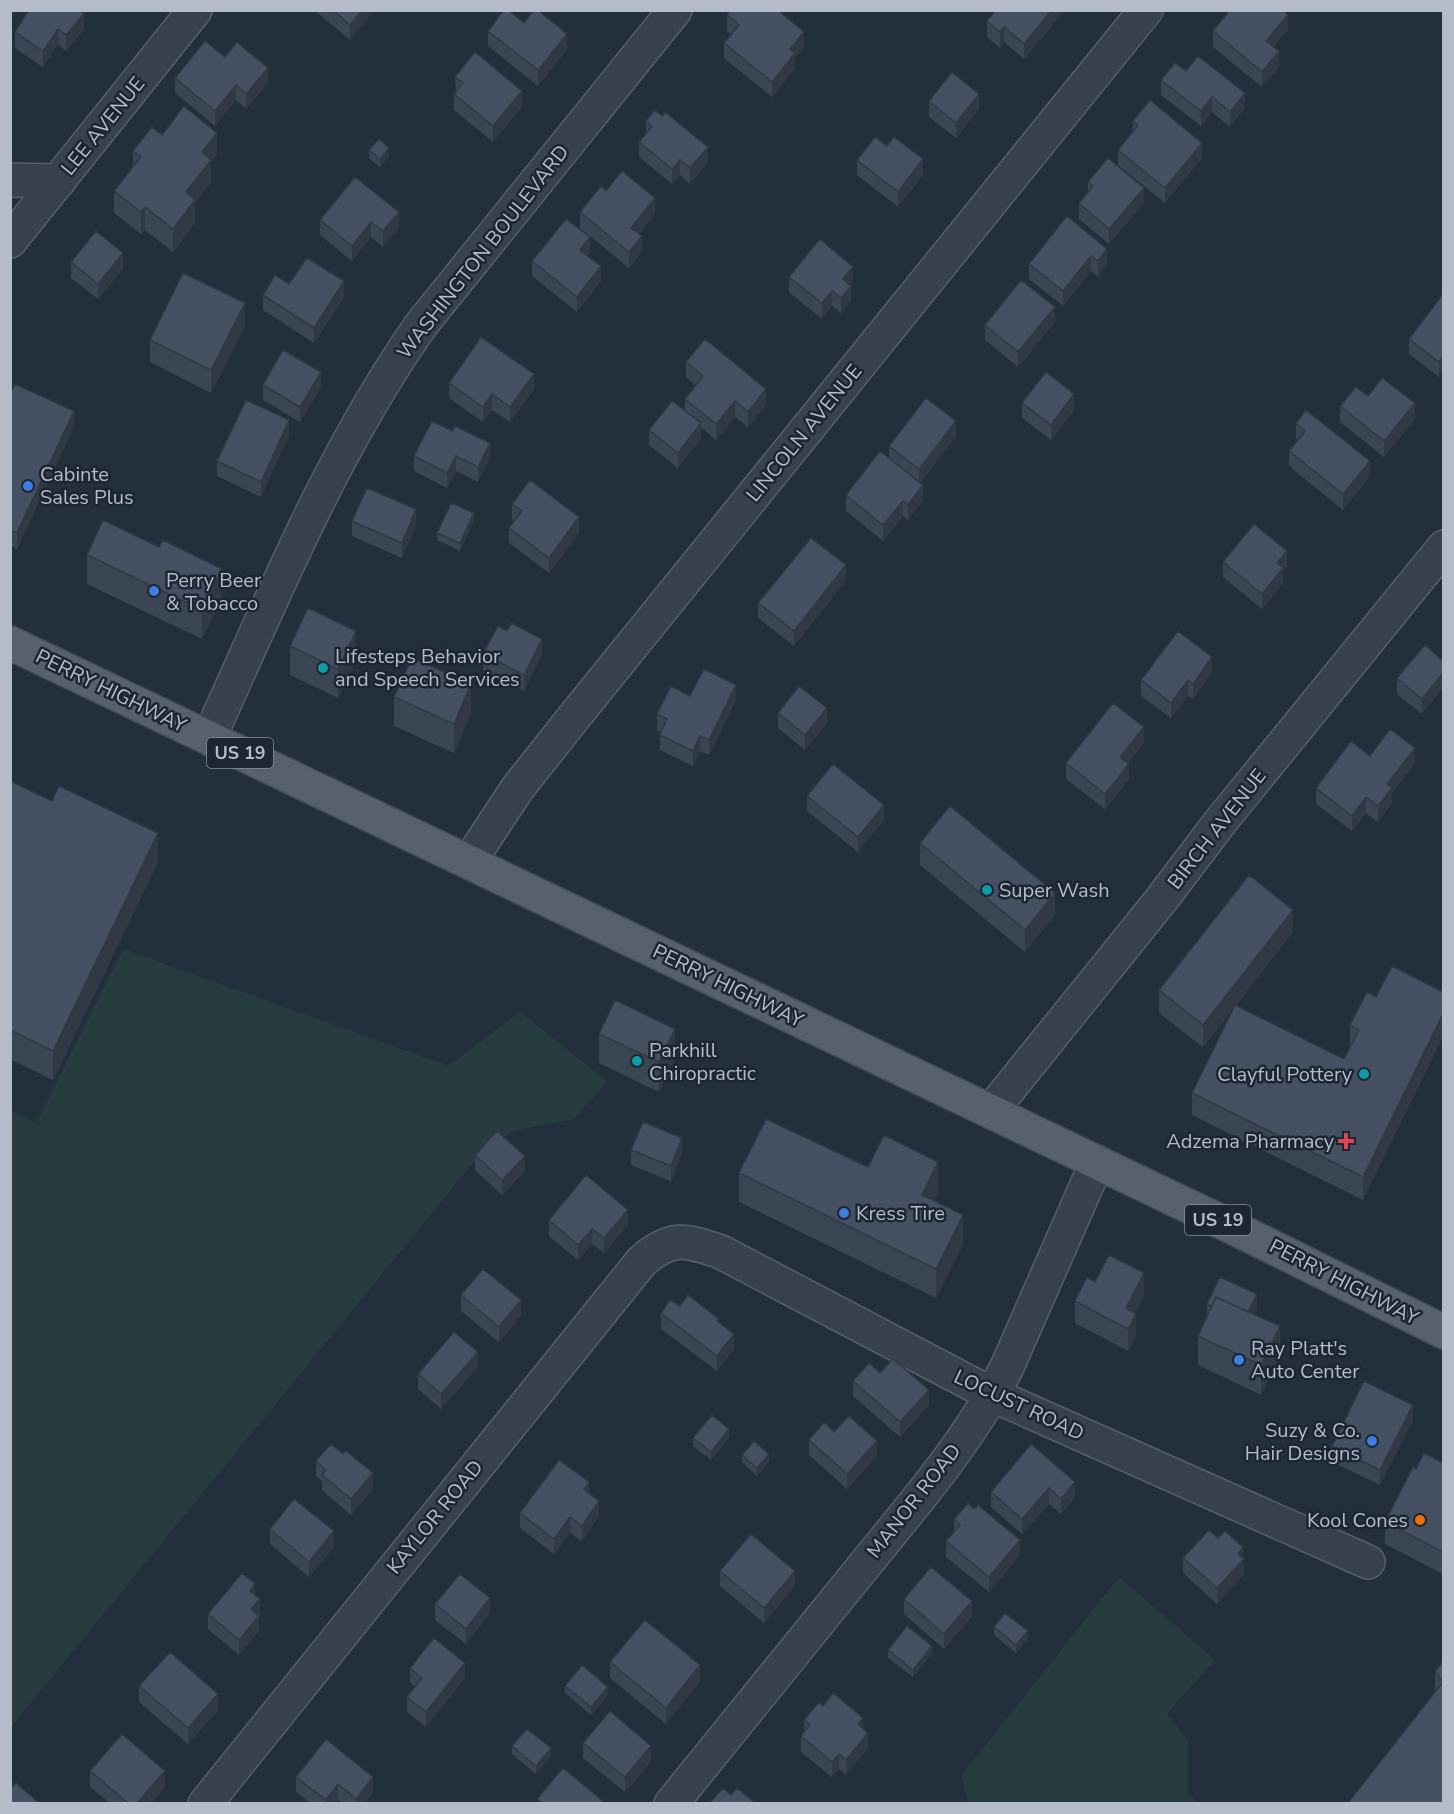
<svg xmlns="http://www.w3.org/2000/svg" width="1454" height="1814" viewBox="0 0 1454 1814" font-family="'Nunito Sans',sans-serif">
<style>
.green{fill:#263c3f}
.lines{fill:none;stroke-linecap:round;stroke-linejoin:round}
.minor-casing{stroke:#565f6c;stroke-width:36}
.primary-casing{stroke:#414a57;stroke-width:36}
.minor{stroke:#38414e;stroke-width:33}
.primary{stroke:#56606e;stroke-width:33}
.wall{fill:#3b4654}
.shaded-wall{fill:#303945}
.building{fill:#455162;stroke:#303945;stroke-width:1.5}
.shop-dot{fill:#3f7fe0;stroke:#1d2633;stroke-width:2}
.culture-dot{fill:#0f9aa8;stroke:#1d2633;stroke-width:2}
.health-dot{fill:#e0444e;stroke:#1d2633;stroke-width:2}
.food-dot{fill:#e8710a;stroke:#1d2633;stroke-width:2}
.labels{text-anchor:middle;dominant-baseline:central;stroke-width:5;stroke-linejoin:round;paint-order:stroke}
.shield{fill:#1d2633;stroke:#878f9c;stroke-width:1.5}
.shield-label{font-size:18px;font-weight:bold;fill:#b4bcc9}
.street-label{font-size:20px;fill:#b4bcc9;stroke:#1d2633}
.poi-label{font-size:20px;fill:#b4bcc9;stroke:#1d2633;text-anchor:start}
</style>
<rect width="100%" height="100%" fill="#242f3e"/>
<path class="green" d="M123 949 449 1066 520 1012 607 1081 574 1119 516 1130 487 1146 11 1727V1110L36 1123Z
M1119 1577 1215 1660 1167 1714 1188 1741V1792L1196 1803H969L961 1776Z"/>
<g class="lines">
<g class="minor-casing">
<path id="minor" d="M10 180 59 181
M10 241 195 10
M209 738C273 597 332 452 421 325L675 10
M469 862 517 789 570 722 1146 10
M991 1111 1161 900 1221 821 1444 547
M205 1804 642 1261C672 1235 686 1240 721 1252L993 1395 1368 1562
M671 1804C735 1725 799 1646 863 1567 914 1504 970 1440 1007 1367L1097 1162"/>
</g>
<g class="primary-casing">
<path id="primary" d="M10 643 1226 1224 1444 1332"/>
</g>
<use href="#minor" class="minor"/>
<use href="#primary" class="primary"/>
</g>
<path class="wall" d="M314 10H374L350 40Z
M1063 10V12L1024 59 1004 42 1000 48 987 37V21Z
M727 15 804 47 795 58V68L772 97 724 58V43L731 34 727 31Z
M84 16V29L66 51 58 44 43 67 15 48V32Z
M524 23 567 49 538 86 488 46V31Z
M1288 30 1273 47 1279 67 1262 87 1213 47V31Z
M225 57 268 83 246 109 236 100 215 126 175 93V78Z
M1186 71 1245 108 1230 127 1212 112 1201 126 1161 95V80Z
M455 77 522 106 493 142 454 110V94L456 92Z
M929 101 979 109 956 138 929 117Z
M646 121 708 162 690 184 680 175 672 184 639 157V142L646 133Z
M1133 121 1202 158 1165 203 1118 165V150L1133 130Z
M162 135 217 155 211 162V182L195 203V223L173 252 145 230 141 234 114 213V191L133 167V151Z
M887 146 923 175 898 207 857 175V160Z
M369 150 389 156 380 167 369 158Z
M1088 182 1144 203 1109 244 1079 219V203L1088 192Z
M606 191 655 213 639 234 642 251 629 268 580 228V212Z
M399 212V227L383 247 371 237 352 261 320 235V220Z
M1067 216 1107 264 1098 276 1091 271 1063 306 1029 279V264Z
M590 253 588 255 601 281 577 312 532 276V261Z
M71 262 123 269 98 299 71 278Z
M789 277 853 282 850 285 851 301 841 313 832 306 822 319 789 292Z
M289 284 344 297 314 343 263 310V295Z
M1443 294 1439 377 1409 354V339Z
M1055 322 1018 367 985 340V325Z
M245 326 211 393 150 362V340Z
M686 362 766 405 748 427 735 417 716 440 701 427V439L678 468 649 445V430L685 411V399L696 386 686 377Z
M449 383 534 389 510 422 492 410 483 422 449 398Z
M263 385 321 387 300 422 263 400Z
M10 393 74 426 17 549 10 546Z
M1368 396 1415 419 1384 457 1340 422V406Z
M1022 403 1074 410 1051 440 1022 418Z
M432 421 490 458 478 482 456 471 447 488 414 471V456Z
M1296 423 1370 476 1343 510 1289 466V451L1298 440 1296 438Z
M289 435 261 497 217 476V461Z
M956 436 920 483 923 500 908 520 903 516 883 541 846 511V495L889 458V446Z
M512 504 579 533 549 573 509 543V528L514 521 512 519Z
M352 521 416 525 402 558 352 536Z
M474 521 460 551 437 540V533Z
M87 555 222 598 202 639 87 584Z
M1223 562 1287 566 1283 571V583L1262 609 1223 577Z
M846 580 794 646 758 618V603Z
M1425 645 1422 714 1397 694V678Z
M290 646 356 660 338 698 290 675Z
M483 654H542L524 691 483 670Z
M1212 672 1193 699 1188 696 1171 718 1141 696V680Z
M690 696 736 700 709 755 700 751 693 766 660 750V735L661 732 657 730V714Z
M394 697 471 713 454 753 394 726Z
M778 713 827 723 805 750 778 728Z
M1144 742 1128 763 1129 779 1105 809 1066 779V763Z
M1370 756 1415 763 1392 793V803L1378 822 1366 813 1352 831 1316 804V788Z
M10 781 158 862 53 1080 10 1059Z
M807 796 884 820 858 852 807 811Z
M920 843 1055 915 1025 952 920 865Z
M1293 932 1236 1005 1344 1059 1350 1048V1025L1367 992 1363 1200 1192 1115V1093L1234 1008 1203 1047 1159 1013V990Z
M599 1034 675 1058 659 1092 599 1063Z
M631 1150 682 1153 671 1181 631 1165Z
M475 1155 525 1171 502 1195 475 1170Z
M868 1167 938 1192 934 1200 963 1244 936 1298 739 1202V1173Z
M549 1220 628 1225 604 1253 592 1244 578 1260 549 1236Z
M1095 1282 1144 1296 1135 1313 1136 1336 1128 1351 1075 1323V1301Z
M461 1295 521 1315 499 1342 461 1311Z
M1207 1304 1257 1310 1254 1314 1280 1355 1261 1395 1198 1365V1336L1207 1318Z
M661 1313 719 1323 734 1349 717 1371 661 1329Z
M478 1367 441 1409 418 1389V1374Z
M880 1373 929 1405 900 1437 853 1396V1381Z
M1413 1420 1380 1485 1332 1462V1446Z
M834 1432 877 1456 847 1489 809 1455V1440Z
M729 1437 711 1460 693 1446V1438Z
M1031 1444 1075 1497 1061 1514 1049 1504 1022 1534 991 1507V1492Z
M742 1455 769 1461 757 1476 742 1462Z
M316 1461 373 1488 351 1515 322 1490V1481L316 1476Z
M1443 1463V1574L1385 1544V1522L1416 1469Z
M589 1493 599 1516 582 1541 570 1533 554 1554 520 1528V1513Z
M954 1519 1020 1555 989 1592 946 1557V1541L954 1532Z
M270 1529 334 1547 309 1577 270 1544Z
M1218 1538 1243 1547 1244 1574 1217 1604 1183 1573V1558Z
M720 1571 795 1586 764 1623 720 1586Z
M255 1595 260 1614 259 1615V1631L239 1655 208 1629V1614Z
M904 1599 972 1616 944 1649 904 1614Z
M435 1604 490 1613 466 1644 435 1620Z
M994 1627 1028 1639 1016 1653 994 1635Z
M888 1650 932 1654 913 1677 888 1658Z
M610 1662 700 1681 666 1724 610 1678Z
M1443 1662V1803L1435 1692V1671Z
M410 1668 465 1678 426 1727 407 1712V1697L415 1687 410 1683Z
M139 1686 218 1710 188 1744 139 1702Z
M565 1686 608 1695 591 1715 565 1693Z
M823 1706 863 1728 868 1748 846 1775 839 1769 832 1777 801 1752V1736L804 1732V1720Z
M326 1739 373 1792 364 1803H343L338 1800 335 1803H311L296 1792V1777Z
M583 1743 651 1761 625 1792 583 1758Z
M512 1746 551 1756 536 1774 512 1754Z
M90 1771 165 1787 151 1803H110L90 1787Z"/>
<path class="shaded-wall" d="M77 10H88L84 16V29L66 51V35Z
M362 10H374L350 40V25Z
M1052 10H1063V12L1024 59V44Z
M1288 15V30L1266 56V41Z
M1004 27V42L1000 48V32Z
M58 29V44L43 67V51Z
M804 32V47L795 58V68L772 97V82L790 49Z
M567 34V49L538 86V70Z
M1279 51V67L1262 87V72Z
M268 68V83L246 109V94Z
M236 85V100L215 126V111Z
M522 91V106L493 142V126Z
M1245 93V108L1230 127V112Z
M979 94V109L956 138V123Z
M1212 97V112L1201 126V111Z
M217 133V155L211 162V182L195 203V223L173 252V229L186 192 202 152Z
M1202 143V158L1165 203V188Z
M708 147V162L690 184V168Z
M389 148V156L380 167V159Z
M923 159V175L898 207V192Z
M680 160V175L672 184V169Z
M1144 188V203L1109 244V229Z
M655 198V213L631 243V228Z
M145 207V230L141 234V212Z
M399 212V227L383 247V231Z
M371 222V237L352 261V246Z
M642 236V251L629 268V252Z
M590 237V253L580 265V250Z
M1107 249V264L1098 276V261Z
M123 253V269L98 299V284Z
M1091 256V271L1063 306V291Z
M601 266V281L577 312V297Z
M853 267V282L843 295V279Z
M344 281V297L314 343V328Z
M851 286V301L841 313V298Z
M832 291V306L822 319V303Z
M245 303V326L211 393V370Z
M1055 307V322L1018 367V352Z
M1443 356V371L1439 377V362Z
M321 372V387L300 422V407Z
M534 374V389L510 422V407Z
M766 389V405L748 427V412Z
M492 394V410L483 422V407Z
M1074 394V410L1051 440V425Z
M735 401V417L716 440V424Z
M1415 403V419L1384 457V441Z
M74 411V426L17 549V533Z
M289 420V435L261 497V482Z
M956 421V436L919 484V469Z
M701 423V439L678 468V453Z
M490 443V458L478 482V467Z
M456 456V471L447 488V473Z
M1370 461V476L1343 510V494Z
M923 485V500L908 520V505Z
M903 501V516L883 541V525Z
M416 509V525L402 558V543Z
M474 513V521L460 551V543Z
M579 517V533L549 573V558Z
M1287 551V566L1283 571V583L1262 609V594L1277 563Z
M846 565V580L794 646V631Z
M222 569V598L202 639V610Z
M356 631V660L338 698V669Z
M542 639V654L524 691V675Z
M1212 657V672L1193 699V684Z
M1443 673V688L1422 714V699Z
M1188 680V696L1171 718V703Z
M471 684V713L454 753V724Z
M736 685V700L709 755V740Z
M827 708V723L805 750V735Z
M1144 727V742L1120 773V757Z
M700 736V751L693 766V751Z
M1415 748V763L1392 793V803L1378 822V806L1387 784Z
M1129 764V779L1105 809V794Z
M1366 797V813L1352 831V816Z
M884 805V820L858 852V837Z
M158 833V862L53 1080V1051Z
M1055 893V915L1025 952V930Z
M1293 910V932L1203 1047V1025Z
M1443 1014V1037L1363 1200V1177Z
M675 1029V1058L659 1092V1062Z
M682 1138V1153L671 1181V1166Z
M525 1156V1171L502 1195V1180Z
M938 1162V1192L922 1224V1195Z
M628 1210V1225L604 1253V1238Z
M963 1215V1244L936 1298V1269Z
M592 1229V1244L578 1260V1245Z
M1144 1273V1296L1127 1328 1126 1308Z
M1257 1294V1310L1243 1337V1322Z
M521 1300V1315L499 1342V1327Z
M1136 1314V1336L1128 1351V1329Z
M1280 1326V1355L1261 1395V1365Z
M734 1334V1349L717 1371V1356Z
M478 1352V1367L441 1409V1394Z
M929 1390V1405L900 1437V1422Z
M1413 1405V1420L1380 1485V1470Z
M729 1429V1437L711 1460V1452Z
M877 1441V1456L847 1489V1474Z
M769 1454V1461L757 1476V1468Z
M373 1473V1488L351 1515V1499Z
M589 1482V1498L584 1489Z
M1075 1482V1497L1061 1514V1499Z
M1049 1488V1504L1022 1534V1519Z
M599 1501V1516L582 1541V1526Z
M570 1517V1533L554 1554V1539Z
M334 1531V1547L309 1577V1562Z
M1020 1540V1555L989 1592V1577Z
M1243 1547 1244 1574 1217 1604V1588L1238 1554Z
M795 1571V1586L764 1623V1608Z
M255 1584V1600L250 1591Z
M490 1598V1613L466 1644V1629Z
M260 1599V1614L251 1624V1609Z
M972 1601V1616L944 1649V1634Z
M259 1616V1631L239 1655V1640Z
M1028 1631V1639L1016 1653V1645Z
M932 1646V1654L913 1677V1670Z
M465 1663V1678L426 1727V1712Z
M700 1665V1681L666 1724V1708Z
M608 1687V1695L591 1715V1707Z
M218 1694V1710L188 1744V1728Z
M863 1718V1734L858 1724Z
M868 1733V1748L846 1775V1760Z
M651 1746V1761L625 1792V1777Z
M551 1748V1756L536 1774V1766Z
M839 1754V1769L832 1777V1762Z
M165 1771V1787L151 1803H137Z
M373 1777V1792L364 1803H356V1799Z
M338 1784V1800L335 1803H326V1800Z"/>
<path class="building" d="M29 10H79L84 14 66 35 58 29 43 51 15 32Z
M333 10H362L350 25Z
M504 10H508L524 23 534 10H538L567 34 538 70 488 31Z
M731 10H778L804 32 790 49 795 53 772 82 724 43 739 25 727 15Z
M996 10H1052L1024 44 1004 27 1000 32 987 21Z
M1230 10H1283L1288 15 1266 41 1279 51 1262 72 1213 31Z
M205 41 225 57 237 42 268 68 246 94 236 85 215 111 175 78Z
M475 52 522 91 493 126 454 94 463 83 455 77Z
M1198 56 1245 93 1230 112 1212 97 1201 111 1161 80 1175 63 1186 71Z
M952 72 979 94 956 123 929 101Z
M1150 100 1202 143 1165 188 1118 150 1138 125 1133 121Z
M184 106 217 133 202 152 211 160 186 192 195 200 173 229 145 207 141 212 114 191 141 157 133 151 152 127 162 135Z
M655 110 662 116 665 112 708 147 690 168 680 160 672 169 639 142 652 126 646 121Z
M875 137 887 146 894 137 923 159 898 192 857 160Z
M379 139 389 148 380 159 369 150Z
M1108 158 1144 188 1109 229 1079 203 1093 186 1088 182Z
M622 171 655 198 631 228 642 236 629 252 580 212 601 186 606 191Z
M355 177 399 212 383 231 371 222 352 246 320 220Z
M1067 216 1107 249 1098 261 1091 256 1063 291 1029 264Z
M566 219 590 237 580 250 601 266 577 297 532 261Z
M96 231 123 253 98 284 71 262Z
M820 239 853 267 843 279 851 286 841 298 832 291 822 303 789 277Z
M307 258 344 281 314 328 263 295 275 275 289 284Z
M183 273 245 303 211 370 150 340Z
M1021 280 1055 307 1018 352 985 325Z
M1443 294V356L1439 362 1409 339Z
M481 337 534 374 510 407 492 394 483 407 449 383Z
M705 339 766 389 748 412 735 401 716 424 685 399 703 376 686 362Z
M283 350 321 372 300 407 263 385Z
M1046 372 1074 394 1051 425 1022 403Z
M1382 378 1415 403 1384 441 1340 406 1356 387 1368 396Z
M15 384 74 411 17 533 10 530V393Z
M926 398 956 421 919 469 889 446Z
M246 400 289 420 261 482 217 461Z
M672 401 701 423 678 453 649 430Z
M1306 410 1370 461 1343 494 1289 451 1305 431 1296 423Z
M432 421 452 431 455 426 490 443 478 467 456 456 447 473 414 456Z
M880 451 923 485 908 505 903 501 883 525 846 495Z
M530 480 579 517 549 558 509 528 522 511 512 504Z
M367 488 416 509 402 543 352 521Z
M451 503 474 513 460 543 437 533Z
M103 520 159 547 163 540 222 569 202 610 87 555Z
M1254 524 1287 551 1277 563 1283 568 1262 594 1223 562Z
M811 538 846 565 794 631 758 603Z
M308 608 356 631 338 669 290 646Z
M511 623 542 639 524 675 483 654 498 626 507 631Z
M1178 631 1212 657 1193 684 1188 680 1171 703 1141 680Z
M1425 645 1443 661V673L1422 699 1397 678Z
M412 658 471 684 454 724 394 697Z
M704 669 736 685 709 740 700 736 693 751 660 735 667 719 657 714 671 686 690 696Z
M799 686 827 708 805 735 778 713Z
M1113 703 1144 727 1120 757 1129 764 1105 794 1066 763Z
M1390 729 1415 748 1387 784 1392 788 1378 806 1366 797 1352 816 1316 788 1351 741 1370 756Z
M833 764 884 805 858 837 807 796Z
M10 781 52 801 59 786 158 833 53 1051 10 1030Z
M950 806 1055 893 1025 930 920 843Z
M1249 875 1293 910 1203 1025 1159 990Z
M1392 966 1443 992V1014L1363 1177 1192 1093 1235 1005 1344 1059 1359 1030 1350 1025 1367 992 1376 997Z
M615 1000 675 1029 659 1062 599 1034Z
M766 1119 868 1167 884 1135 938 1162 922 1195 963 1215 936 1269 739 1173Z
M643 1122 682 1138 671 1166 631 1150Z
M497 1131 525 1156 502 1180 475 1155Z
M586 1175 628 1210 604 1238 592 1229 578 1245 549 1220Z
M1109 1255 1144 1273 1126 1308 1136 1314 1128 1329 1075 1301 1087 1277 1095 1282Z
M483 1269 521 1300 499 1327 461 1295Z
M1220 1277 1257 1294 1248 1312 1216 1297 1212 1307 1207 1304Z
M688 1295 719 1319 717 1321 734 1334 717 1356 661 1313 670 1300 680 1306Z
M1216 1297 1280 1326 1261 1365 1198 1336Z
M454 1332 478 1352 441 1394 418 1374Z
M893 1359 929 1390 900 1422 853 1381 869 1363 880 1373Z
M1364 1381 1413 1405 1380 1470 1332 1446Z
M712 1415 729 1429 711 1452 693 1438Z
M849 1416 877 1441 847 1474 809 1440 824 1422 834 1432Z
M754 1441 769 1454 757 1468 742 1455Z
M331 1444 343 1454 346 1451 373 1473 351 1499 322 1475 326 1470 316 1461Z
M1031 1444 1075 1482 1061 1499 1049 1488 1022 1519 991 1492Z
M1424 1453 1443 1463V1552L1385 1522 1413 1467 1416 1469Z
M559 1460 589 1482 584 1489 599 1501 582 1526 570 1517 554 1539 520 1513Z
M294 1499 334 1531 309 1562 270 1529Z
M968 1503 974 1509 978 1505 1020 1540 989 1577 946 1541 960 1525 954 1519Z
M1209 1530 1218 1538 1225 1531 1243 1547 1238 1554 1244 1559 1217 1588 1183 1558Z
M751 1534 795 1571 764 1608 720 1571Z
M931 1567 972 1601 944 1634 904 1599Z
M242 1573 255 1584 250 1591 260 1599 251 1609 259 1616 239 1640 208 1614Z
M460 1574 490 1598 466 1629 435 1604Z
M1005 1613 1028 1631 1016 1645 994 1627Z
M645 1620 700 1665 666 1708 610 1662Z
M907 1626 932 1646 913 1670 888 1650Z
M434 1638 465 1663 426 1712 407 1697 422 1678 410 1668Z
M170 1652 218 1694 188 1728 139 1686Z
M1443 1662V1803H1348L1443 1682 1435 1671Z
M582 1665 608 1687 591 1707 565 1686Z
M833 1693 863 1718 858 1724 868 1733 846 1760 839 1754 832 1762 801 1736 810 1725 804 1720 819 1702 823 1706Z
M610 1711 651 1746 625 1777 583 1743Z
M527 1729 551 1748 536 1766 512 1746Z
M122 1734 165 1771 137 1803H128L90 1771Z
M326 1739 373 1777 356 1799 338 1784 326 1800 296 1777Z
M563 1768 603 1801 600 1803H542L537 1799Z
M16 1783 39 1803H10V1789Z
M723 1788 731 1795 737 1788 755 1803H710Z"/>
<g class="shop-dot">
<circle cx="28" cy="486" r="6"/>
<circle cx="154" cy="591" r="6"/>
<circle cx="844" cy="1213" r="6"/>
<circle cx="1239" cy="1360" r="6"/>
<circle cx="1372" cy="1441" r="6"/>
</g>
<g class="culture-dot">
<circle cx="323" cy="668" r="6"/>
<circle cx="987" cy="890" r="6"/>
<circle cx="637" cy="1061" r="6"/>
<circle cx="1364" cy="1074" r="6"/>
</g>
<path class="health-dot" d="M1343 1132h6v6h6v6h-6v6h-6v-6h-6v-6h6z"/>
<circle class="food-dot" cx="1420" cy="1520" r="6"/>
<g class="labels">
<g class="shield">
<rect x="207" y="738" width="66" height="30" rx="4.5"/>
<rect x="1185" y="1205" width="66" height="30" rx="4.5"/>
</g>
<g class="shield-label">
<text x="240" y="753">US 19</text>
<text x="1218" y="1220">US 19</text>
</g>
<g class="street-label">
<text transform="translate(103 126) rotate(-51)">LEE AVENUE</text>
<text transform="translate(483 252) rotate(-52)">WASHINGTON BOULEVARD</text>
<text transform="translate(804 433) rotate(-51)">LINCOLN AVENUE</text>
<text transform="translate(111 691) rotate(26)">PERRY HIGHWAY</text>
<text transform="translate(1217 829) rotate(-52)">BIRCH AVENUE</text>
<text transform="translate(728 986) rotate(26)">PERRY HIGHWAY</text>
<text transform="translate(1344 1282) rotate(27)">PERRY HIGHWAY</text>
<text transform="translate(1019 1405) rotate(25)">LOCUST ROAD</text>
<text transform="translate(914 1501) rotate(-52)">MANOR ROAD</text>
<text transform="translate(435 1517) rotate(-51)">KAYLOR ROAD</text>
</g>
<g class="poi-label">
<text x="40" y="474">Cabinte<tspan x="40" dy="23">Sales Plus</tspan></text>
<text x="166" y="580">Perry Beer<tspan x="166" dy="23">&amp; Tobacco</tspan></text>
<text x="335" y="656">Lifesteps Behavior<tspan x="335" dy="23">and Speech Services</tspan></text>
<text x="999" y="890">Super Wash</text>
<text x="649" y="1050">Parkhill<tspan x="649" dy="23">Chiropractic</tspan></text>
<text x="1352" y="1074" text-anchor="end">Clayful Pottery</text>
<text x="1334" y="1141" text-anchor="end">Adzema Pharmacy</text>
<text x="856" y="1213">Kress Tire</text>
<text x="1251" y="1348">Ray Platt's<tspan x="1251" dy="23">Auto Center</tspan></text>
<text x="1360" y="1430" text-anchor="end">Suzy &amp; Co.<tspan x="1360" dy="23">Hair Designs</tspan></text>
<text x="1408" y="1520" text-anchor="end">Kool Cones</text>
</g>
</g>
<rect width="1454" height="1814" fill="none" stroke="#b4bcc9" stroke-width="24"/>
</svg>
